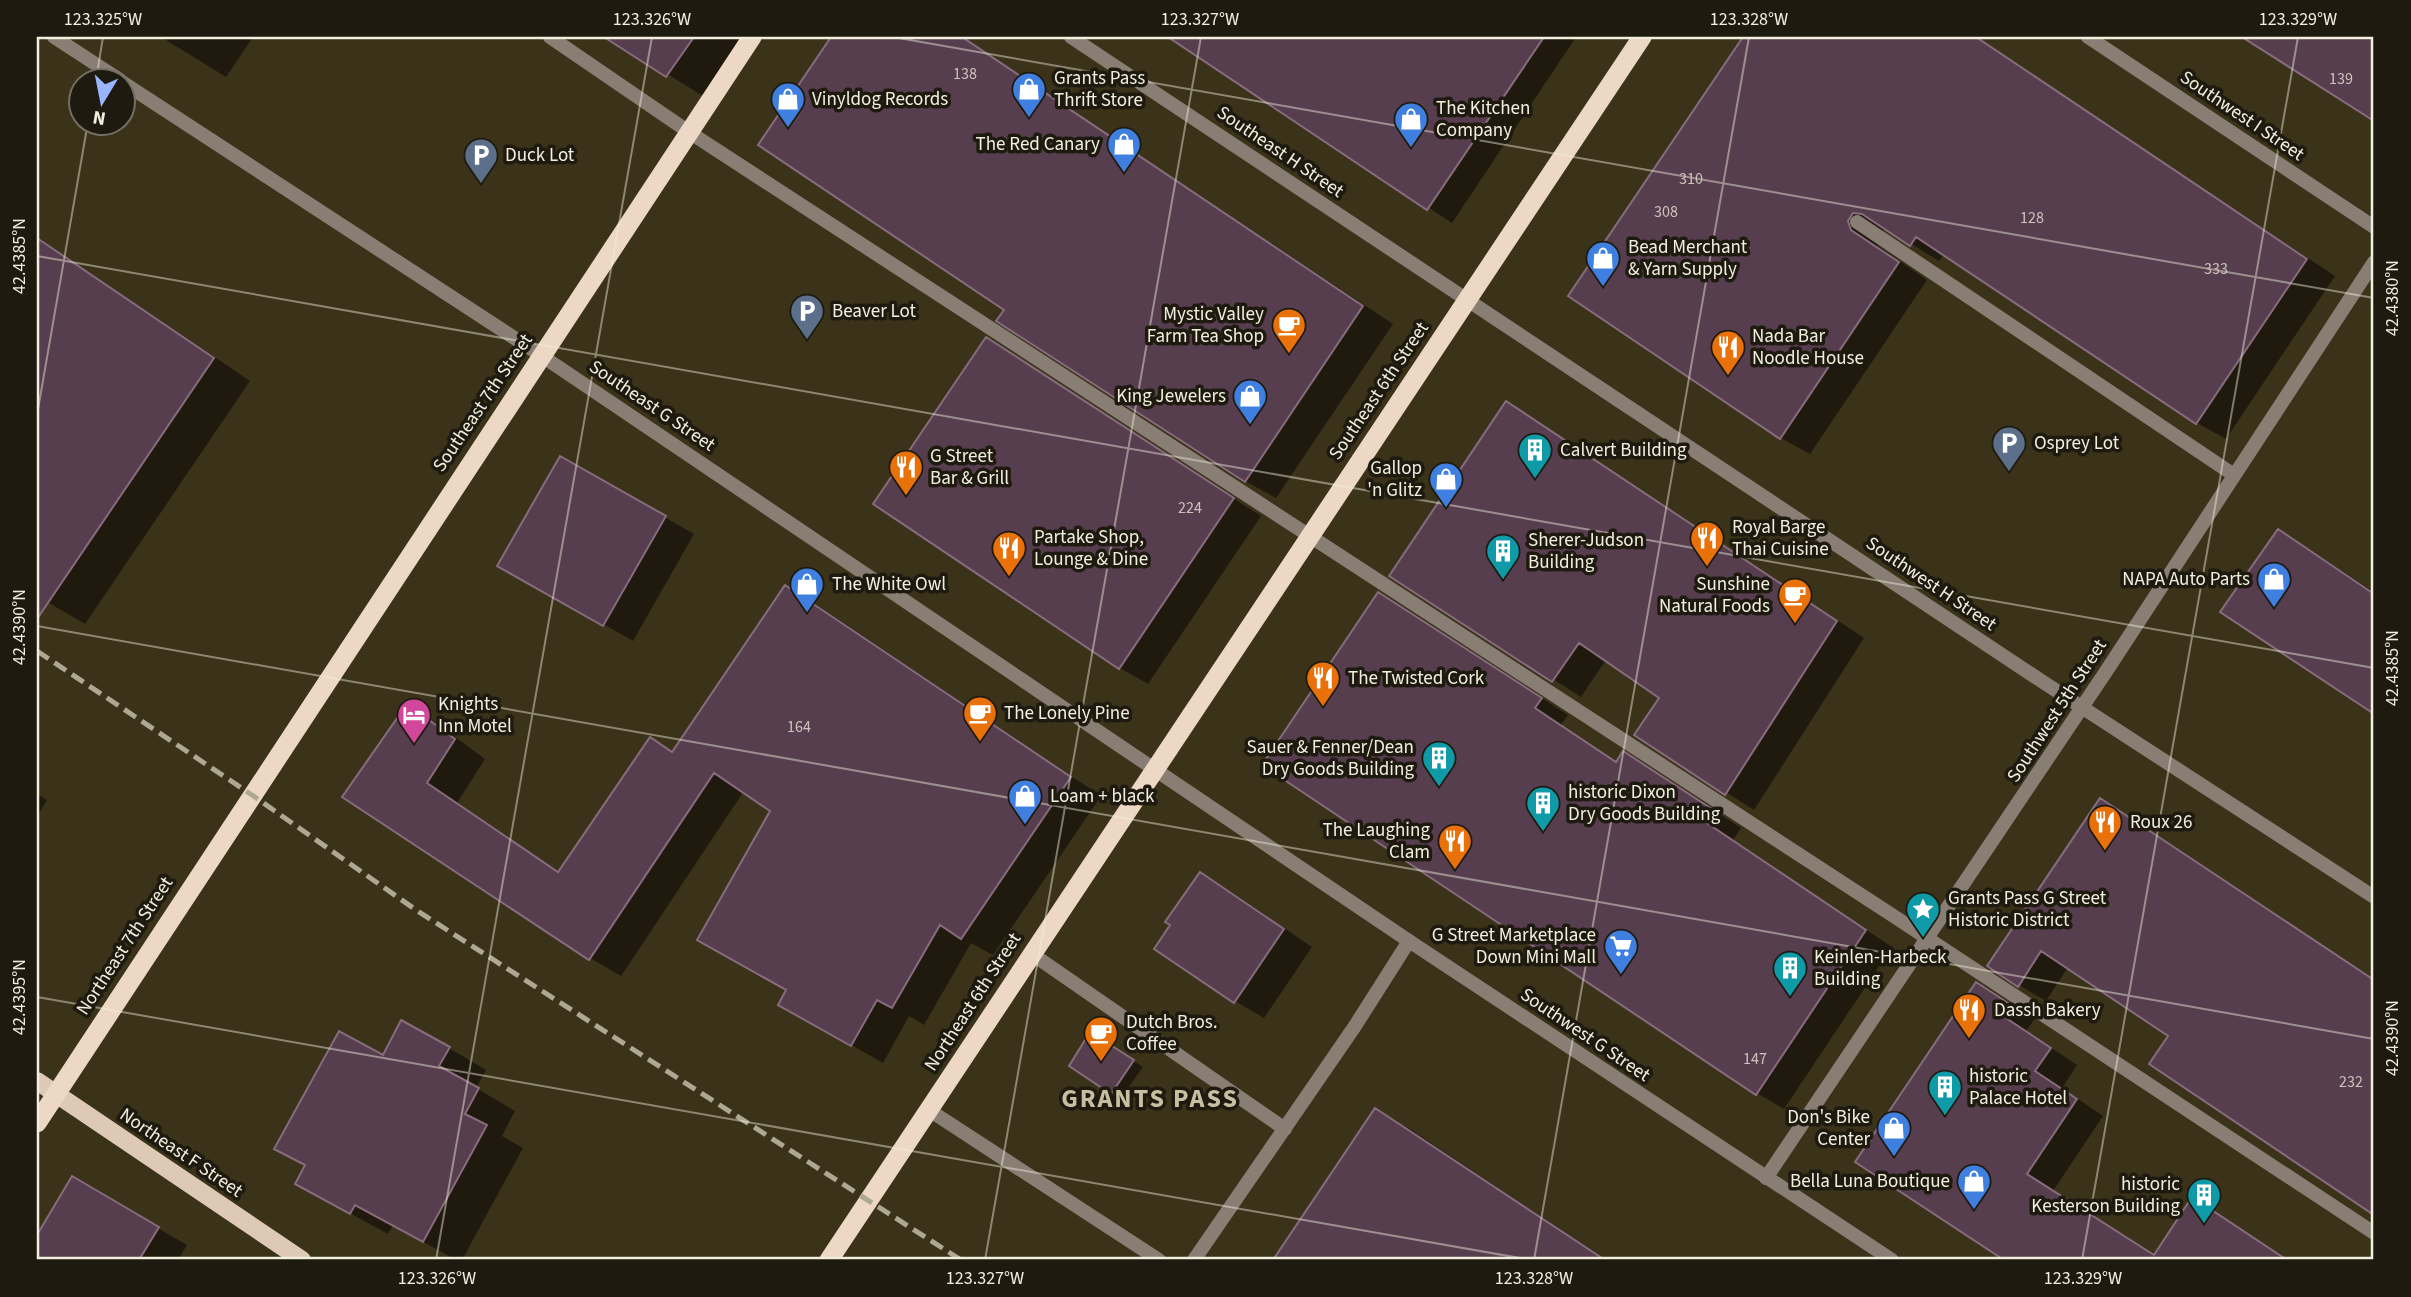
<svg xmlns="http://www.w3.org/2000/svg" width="2411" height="1297" viewBox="0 0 2411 1297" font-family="'Source Sans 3',sans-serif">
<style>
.shadow{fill:#0007}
.building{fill:#573e4e;stroke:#876c7d;stroke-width:2}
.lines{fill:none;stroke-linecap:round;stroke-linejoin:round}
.service{stroke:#887e74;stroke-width:14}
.minor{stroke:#887e74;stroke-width:14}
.tertiary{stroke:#887e74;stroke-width:14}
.primary{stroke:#ddc9b5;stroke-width:18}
.trunk{stroke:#ecd8c4;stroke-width:19}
.rail{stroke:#ada794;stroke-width:5;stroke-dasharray:14 7;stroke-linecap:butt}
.ticks{fill:none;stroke:#f3efdf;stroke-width:2;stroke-opacity:0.45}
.labels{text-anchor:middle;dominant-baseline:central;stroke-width:7;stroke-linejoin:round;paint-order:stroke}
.number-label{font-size:16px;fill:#ccc3bb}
.poi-label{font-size:19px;fill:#f3efdf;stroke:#1e1a0f;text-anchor:start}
.street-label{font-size:19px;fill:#f3efdf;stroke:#1e1a0f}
.district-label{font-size:26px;font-weight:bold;letter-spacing:2px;fill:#c8bfa1;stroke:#1e1a0f}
.neatline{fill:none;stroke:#f3efdf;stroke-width:2.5}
.ticks-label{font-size:18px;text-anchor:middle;fill:#f3efdf}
</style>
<rect width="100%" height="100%" fill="#3a3219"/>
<path class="shadow" d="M161 37H253L226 77Z
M607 37H743L703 96Z
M833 37H962L1393 324 1276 498 1245 481 1006 309 760 145Z
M1171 37H1576L1452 223Z
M1745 37H1976L2335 276 2226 439 2197 423 1944 254 1939 261 1887 229 1877 233V245L1927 280 1810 454 1781 438 1571 296Z
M2266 37H2374V119L2260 46Z
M37 237 250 381 85 624 37 596Z
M986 339 1261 516 1148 684 1120 668Z
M1507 403 1535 420 1864 638 1754 810 1636 735 1661 697 1606 660 1581 697 1391 575Z
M561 458 694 534 633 641 500 565Z
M2278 531 2315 553 2374 592V712L2222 612Z
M786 587 817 605 1101 796 993 955 971 943 924 1025 909 1016 883 1063 780 1004 789 989 772 810 744 791 621 976 590 958 344 797 408 707 439 725 485 759 457 803 560 872 650 739 674 753Z
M1405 610 1568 715 1561 725 1617 763 1650 769 1741 828 1733 840 1892 947 1784 1109 1757 1093Z
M37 794 47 800 37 817Z
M2101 800 2128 816 2374 980V1212L2152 1064 2171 1036 2068 967 2046 1001 2019 985Z
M1201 874 1230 891 1312 947 1264 1018 1235 1001 1172 925Z
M1977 984 2034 1020 2026 1031 2077 1065 2062 1088 2103 1116 2053 1191 2155 1256 2193 1199 2288 1260H2009L1858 1161Z
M1091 1034 1143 1067 1121 1098 1112 1093Z
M449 1048 486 1070 476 1088 515 1111 502 1136 523 1148 462 1260H456L393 1225 388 1234 335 1205 383 1057Z
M1376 1110 1413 1131 1607 1260H1275Z
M73 1179 187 1245 178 1260H37V1239Z"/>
<path class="building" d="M604 37H694L666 77Z
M831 37H962L1363 306 1245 482 996 321 1004 310 758 145Z
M1168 37H1544L1427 210Z
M1743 37H1976L2307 259 2196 424 1916 237 1910 246 1862 214 1853 213 1848 221 1851 230 1899 262 1780 439 1568 296Z
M2242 37H2374V121Z
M37 238 214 358 37 619Z
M986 337 1234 498 1119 669 873 504Z
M1506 401 1837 621 1725 795 1634 735 1659 698 1579 643 1552 682 1389 576Z
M560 456 666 516 603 626 497 566Z
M2278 529 2374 594V714L2220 612Z
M785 585 1071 777 961 939 940 925 892 1008 877 1000 851 1046 778 1005 786 990 697 940 770 811 714 773 589 960 342 797 407 704 455 739 427 783 558 872 650 737 672 752Z
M1378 592 1542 698 1535 708 1616 762 1623 751 1715 811 1707 823 1866 930 1756 1095 1262 765Z
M2100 798 2374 980V1215L2149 1064 2168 1036 2041 951 2018 987 1987 966Z
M1200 872 1284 929 1234 1003 1154 949 1170 925 1165 922Z
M1976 982 2008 1003 2000 1014 2051 1048 2035 1071 2077 1099 2027 1174 2154 1255 2192 1197 2287 1260H2004L1855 1162Z
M401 1020 450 1047 439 1066 479 1088 465 1114 487 1125 423 1242 355 1205 350 1214 295 1184 305 1165 274 1149 339 1031 383 1055Z
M1090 1032 1134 1060 1111 1094 1069 1066Z
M1375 1108 1605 1260H1273Z
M72 1176 159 1227 139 1260H37V1235Z"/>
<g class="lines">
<path class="service" d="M550 37 689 132 1892 915 2374 1233
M1857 222 2234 475
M1032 954 1285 1129
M929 1110 1159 1260
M1194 1260 1355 1026 1409 941"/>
<path class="minor" d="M1071 37 2043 682 2374 897
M2088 37 2374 227
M1766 1178 2107 670 2374 262"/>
<path class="tertiary" d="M54 37 120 80
M122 82 542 356 1409 941 1892 1260"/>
<path class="primary" d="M37 1081 302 1260"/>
<path class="trunk" d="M37 1123 752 37
M829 1260 1642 37"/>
<path class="rail" d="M37 651 252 795 416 910 961 1260"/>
</g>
<path class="ticks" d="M893 37 2374 298M96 80 103 37M37 256 2374 668M37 415 88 122M37 626 2374 1039M37 997 1531 1260M436 1260 652 37M985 1260 1201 37M1534 1260 1749 37M2082 1260 2298 37"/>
<defs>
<g id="shop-pin" transform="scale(1.75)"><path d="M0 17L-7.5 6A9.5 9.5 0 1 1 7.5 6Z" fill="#3f7fe0" stroke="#1e1a0f"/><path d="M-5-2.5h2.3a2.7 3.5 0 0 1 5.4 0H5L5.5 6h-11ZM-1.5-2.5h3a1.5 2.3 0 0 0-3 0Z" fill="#fff"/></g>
<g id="parking-pin" transform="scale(1.75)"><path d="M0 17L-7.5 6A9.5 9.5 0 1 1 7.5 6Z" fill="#5c6f8a" stroke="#1e1a0f"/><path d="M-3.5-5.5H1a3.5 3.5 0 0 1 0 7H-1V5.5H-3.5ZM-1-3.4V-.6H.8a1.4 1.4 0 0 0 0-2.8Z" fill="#fff"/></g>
<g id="cafe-pin" transform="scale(1.75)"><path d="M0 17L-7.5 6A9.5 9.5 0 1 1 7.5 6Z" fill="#e8710a" stroke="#1e1a0f"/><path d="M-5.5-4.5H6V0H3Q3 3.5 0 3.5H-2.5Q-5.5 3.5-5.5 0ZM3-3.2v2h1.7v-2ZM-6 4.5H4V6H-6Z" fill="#fff"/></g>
<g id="restaurant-pin" transform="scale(1.75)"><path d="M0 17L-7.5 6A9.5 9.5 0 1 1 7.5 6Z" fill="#e8710a" stroke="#1e1a0f"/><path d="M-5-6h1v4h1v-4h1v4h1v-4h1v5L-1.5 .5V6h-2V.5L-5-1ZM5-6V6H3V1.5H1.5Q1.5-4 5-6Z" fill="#fff"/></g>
<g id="building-pin" transform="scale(1.75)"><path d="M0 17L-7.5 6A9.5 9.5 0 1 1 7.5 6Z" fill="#0f9aa8" stroke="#1e1a0f"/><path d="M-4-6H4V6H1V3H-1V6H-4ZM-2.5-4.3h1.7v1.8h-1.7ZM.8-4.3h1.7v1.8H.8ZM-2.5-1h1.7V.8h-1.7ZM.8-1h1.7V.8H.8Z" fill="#fff"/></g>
<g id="hotel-pin" transform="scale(1.75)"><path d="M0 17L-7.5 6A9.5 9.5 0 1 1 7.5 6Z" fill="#d1479c" stroke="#1e1a0f"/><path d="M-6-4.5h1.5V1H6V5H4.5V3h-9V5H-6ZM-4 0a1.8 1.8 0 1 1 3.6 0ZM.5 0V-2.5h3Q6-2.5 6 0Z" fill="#fff"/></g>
<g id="sight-pin" transform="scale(1.75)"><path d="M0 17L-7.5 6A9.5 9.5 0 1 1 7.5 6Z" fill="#0f9aa8" stroke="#1e1a0f"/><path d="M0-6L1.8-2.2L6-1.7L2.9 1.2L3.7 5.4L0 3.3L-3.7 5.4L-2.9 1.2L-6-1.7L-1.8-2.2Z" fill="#fff"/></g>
<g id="supermarket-pin" transform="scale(1.75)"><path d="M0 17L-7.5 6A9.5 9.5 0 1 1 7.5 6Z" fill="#3f7fe0" stroke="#1e1a0f"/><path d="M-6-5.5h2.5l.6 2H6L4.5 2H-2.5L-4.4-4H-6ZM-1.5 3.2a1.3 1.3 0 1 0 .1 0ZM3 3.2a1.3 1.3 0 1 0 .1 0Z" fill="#fff"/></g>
</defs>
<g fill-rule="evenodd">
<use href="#shop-pin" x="1029" y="89"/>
<use href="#shop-pin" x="788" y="99"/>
<use href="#shop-pin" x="1411" y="119"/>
<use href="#shop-pin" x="1124" y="144"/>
<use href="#parking-pin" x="481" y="155"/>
<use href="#shop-pin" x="1603" y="258"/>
<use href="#parking-pin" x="807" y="311"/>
<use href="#cafe-pin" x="1289" y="325"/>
<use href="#restaurant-pin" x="1728" y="347"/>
<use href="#shop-pin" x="1250" y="396"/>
<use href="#parking-pin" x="2009" y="443"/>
<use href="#building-pin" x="1535" y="450"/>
<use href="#restaurant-pin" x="906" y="467"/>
<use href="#shop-pin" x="1446" y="479"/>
<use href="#restaurant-pin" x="1707" y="538"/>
<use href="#restaurant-pin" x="1009" y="548"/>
<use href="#building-pin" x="1503" y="551"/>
<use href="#shop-pin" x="2274" y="579"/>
<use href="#shop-pin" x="807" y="584"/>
<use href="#cafe-pin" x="1795" y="595"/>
<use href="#restaurant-pin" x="1323" y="678"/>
<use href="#cafe-pin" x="980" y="713"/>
<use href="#hotel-pin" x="414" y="715"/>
<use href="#building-pin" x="1439" y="758"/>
<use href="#shop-pin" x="1025" y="796"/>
<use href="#building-pin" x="1543" y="803"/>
<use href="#restaurant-pin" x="2105" y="822"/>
<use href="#restaurant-pin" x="1455" y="841"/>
<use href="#sight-pin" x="1923" y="909"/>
<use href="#supermarket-pin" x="1621" y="946"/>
<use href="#building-pin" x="1790" y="968"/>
<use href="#restaurant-pin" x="1969" y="1010"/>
<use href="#cafe-pin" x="1101" y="1033"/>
<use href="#building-pin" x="1945" y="1087"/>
<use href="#shop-pin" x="1894" y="1128"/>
<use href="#shop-pin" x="1974" y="1181"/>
<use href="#building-pin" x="2204" y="1195"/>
</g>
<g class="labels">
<g class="number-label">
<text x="965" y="74">138</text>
<text x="2341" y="79">139</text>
<text x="1691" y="179">310</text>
<text x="1666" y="212">308</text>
<text x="2032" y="218">128</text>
<text x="2216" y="269">333</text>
<text x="1190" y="508">224</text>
<text x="799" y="727">164</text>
<text x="1755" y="1059">147</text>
<text x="2351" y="1082">232</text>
</g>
<g class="poi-label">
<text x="1054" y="78">Grants Pass<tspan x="1054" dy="22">Thrift Store</tspan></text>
<text x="812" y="99">Vinyldog Records</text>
<text x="1436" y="108">The Kitchen<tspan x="1436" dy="22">Company</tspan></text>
<text x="1100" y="144" text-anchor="end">The Red Canary</text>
<text x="505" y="155">Duck Lot</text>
<text x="1628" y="247">Bead Merchant<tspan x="1628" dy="22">&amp; Yarn Supply</tspan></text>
<text x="832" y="311">Beaver Lot</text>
<text x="1264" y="314" text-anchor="end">Mystic Valley<tspan x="1264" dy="22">Farm Tea Shop</tspan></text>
<text x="1752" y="336">Nada Bar<tspan x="1752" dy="22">Noodle House</tspan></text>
<text x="1226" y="396" text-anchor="end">King Jewelers</text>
<text x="2034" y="443">Osprey Lot</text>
<text x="1560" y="450">Calvert Building</text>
<text x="930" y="456">G Street<tspan x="930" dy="22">Bar &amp; Grill</tspan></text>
<text x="1422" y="468" text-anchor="end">Gallop<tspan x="1422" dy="22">'n Glitz</tspan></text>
<text x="1732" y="527">Royal Barge<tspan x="1732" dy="22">Thai Cuisine</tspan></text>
<text x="1034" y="537">Partake Shop,<tspan x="1034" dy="22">Lounge &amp; Dine</tspan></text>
<text x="1528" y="540">Sherer-Judson<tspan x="1528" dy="22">Building</tspan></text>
<text x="2250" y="579" text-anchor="end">NAPA Auto Parts</text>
<text x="832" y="584">The White Owl</text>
<text x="1770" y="584" text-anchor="end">Sunshine<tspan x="1770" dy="22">Natural Foods</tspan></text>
<text x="1348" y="678">The Twisted Cork</text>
<text x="438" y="704">Knights<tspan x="438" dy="22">Inn Motel</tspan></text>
<text x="1004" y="713">The Lonely Pine</text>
<text x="1414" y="747" text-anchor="end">Sauer &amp; Fenner/Dean<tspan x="1414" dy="22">Dry Goods Building</tspan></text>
<text x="1568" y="792">historic Dixon<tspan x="1568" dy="22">Dry Goods Building</tspan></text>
<text x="1050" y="796">Loam + black</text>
<text x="2130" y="822">Roux 26</text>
<text x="1430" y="830" text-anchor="end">The Laughing<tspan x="1430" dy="22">Clam</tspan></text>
<text x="1948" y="898">Grants Pass G Street<tspan x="1948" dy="22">Historic District</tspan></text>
<text x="1596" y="935" text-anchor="end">G Street Marketplace<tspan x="1596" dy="22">Down Mini Mall</tspan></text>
<text x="1814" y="957">Keinlen-Harbeck<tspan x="1814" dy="22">Building</tspan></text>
<text x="1994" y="1010">Dassh Bakery</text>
<text x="1126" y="1022">Dutch Bros.<tspan x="1126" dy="22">Coffee</tspan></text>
<text x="1969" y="1076">historic<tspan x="1969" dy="22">Palace Hotel</tspan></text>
<text x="1870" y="1117" text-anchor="end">Don's Bike<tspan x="1870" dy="22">Center</tspan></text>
<text x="1950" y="1181" text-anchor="end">Bella Luna Boutique</text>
<text x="2180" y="1184" text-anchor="end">historic<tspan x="2180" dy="22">Kesterson Building</tspan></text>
</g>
<g class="street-label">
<text transform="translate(2242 116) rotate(34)">Southwest I Street</text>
<text transform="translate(1280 152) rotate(34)">Southeast H Street</text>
<text transform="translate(1379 391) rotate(-56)">Southeast 6th Street</text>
<text transform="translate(483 403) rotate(-56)">Southeast 7th Street</text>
<text transform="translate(652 406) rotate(34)">Southeast G Street</text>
<text transform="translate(1931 584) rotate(34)">Southwest H Street</text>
<text transform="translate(2057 711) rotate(-57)">Southwest 5th Street</text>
<text transform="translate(125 946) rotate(-57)">Northeast 7th Street</text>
<text transform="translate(973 1002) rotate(-57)">Northeast 6th Street</text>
<text transform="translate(1585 1035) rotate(34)">Southwest G Street</text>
<text transform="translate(181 1153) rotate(34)">Northeast F Street</text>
</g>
<g class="district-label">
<text x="1150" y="1098">GRANTS PASS</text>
</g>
</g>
<rect width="2411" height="1297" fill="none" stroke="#1e1a0f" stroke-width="77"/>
<g transform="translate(102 102) rotate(190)"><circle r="33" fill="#1e1a0f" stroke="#736f62" stroke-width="2"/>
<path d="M0-5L12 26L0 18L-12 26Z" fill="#99b5fd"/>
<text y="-10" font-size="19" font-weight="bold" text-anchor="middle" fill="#f3efdf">N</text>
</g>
<rect x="38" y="38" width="2334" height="1220" class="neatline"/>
<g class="ticks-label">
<text x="103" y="25">123.325°W</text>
<text x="652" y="25">123.326°W</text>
<text x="1200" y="25">123.327°W</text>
<text x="1749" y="25">123.328°W</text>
<text x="2298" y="25">123.329°W</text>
<text transform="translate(19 256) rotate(-90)" y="6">42.4385°N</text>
<text transform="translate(2392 298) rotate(-90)" y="6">42.4380°N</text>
<text transform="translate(19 627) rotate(-90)" y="6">42.4390°N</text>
<text transform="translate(2392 668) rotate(-90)" y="6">42.4385°N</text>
<text transform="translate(19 997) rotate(-90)" y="6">42.4395°N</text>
<text transform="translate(2392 1038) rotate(-90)" y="6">42.4390°N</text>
<text x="437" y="1284">123.326°W</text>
<text x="985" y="1284">123.327°W</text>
<text x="1534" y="1284">123.328°W</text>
<text x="2083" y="1284">123.329°W</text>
</g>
</svg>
